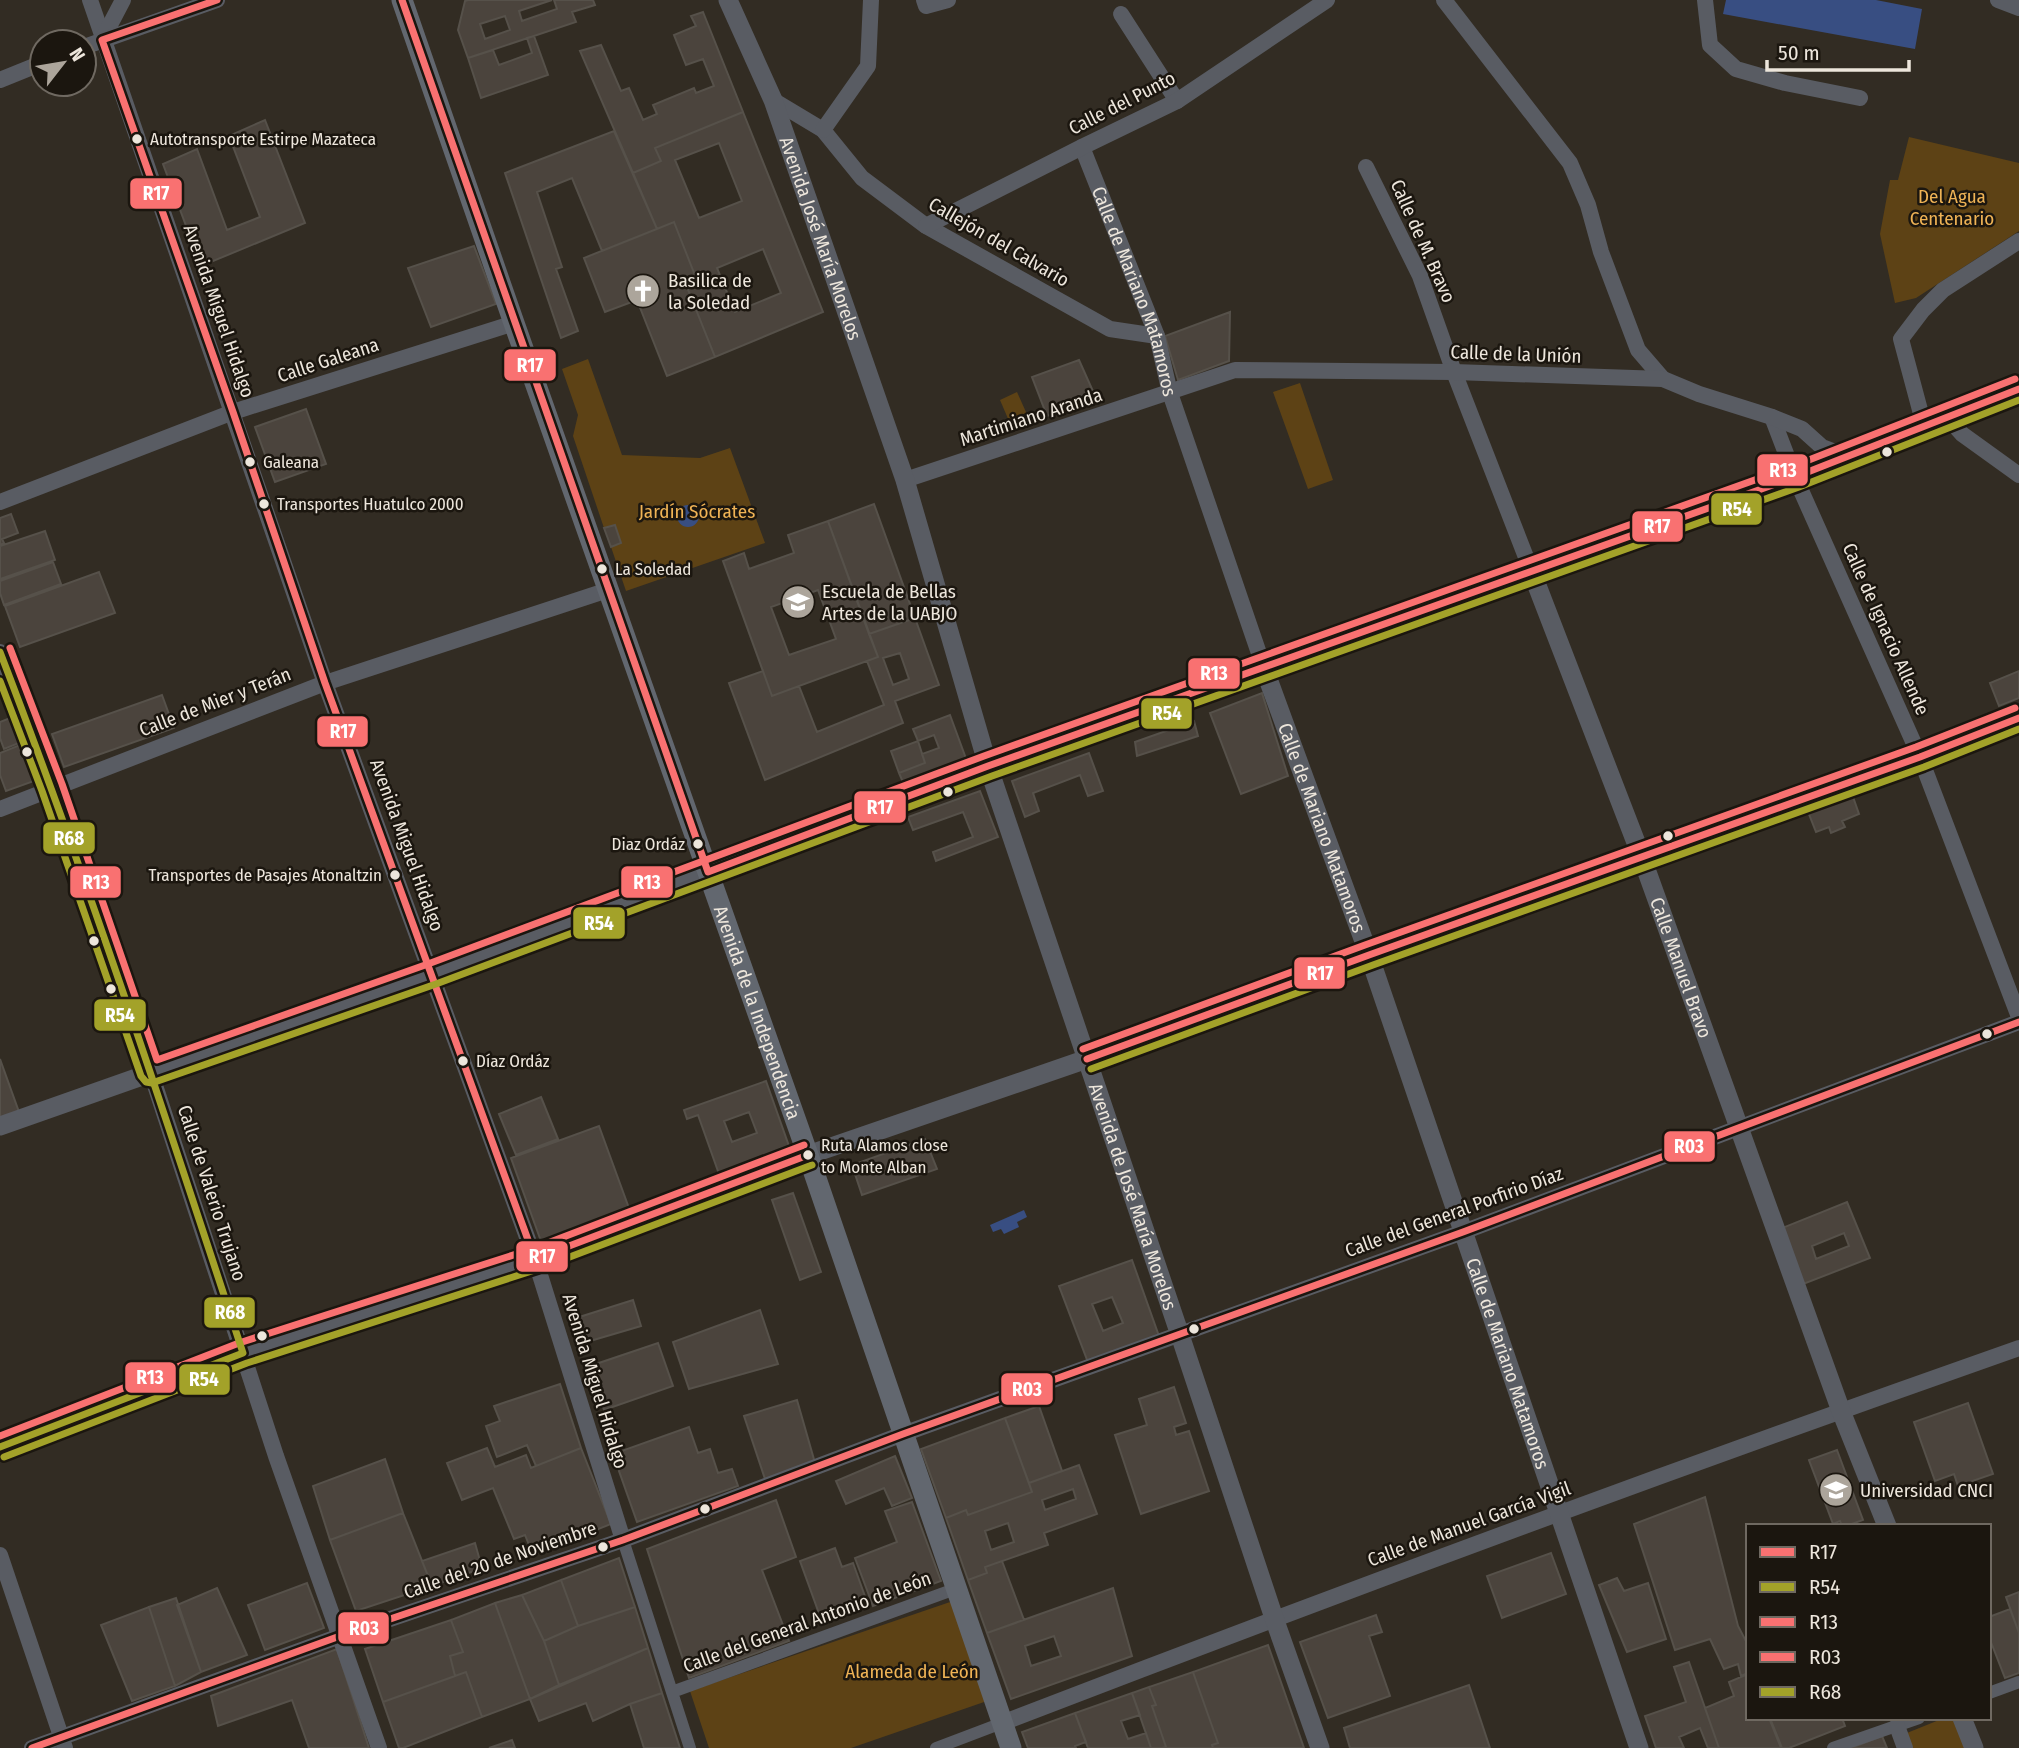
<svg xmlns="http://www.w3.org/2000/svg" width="2019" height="1748" viewBox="0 0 2019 1748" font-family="'Fira Sans Condensed',sans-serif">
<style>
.green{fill:#5d4215}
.water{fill:#384e82}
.building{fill:#4b443d;stroke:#56514a;stroke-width:2;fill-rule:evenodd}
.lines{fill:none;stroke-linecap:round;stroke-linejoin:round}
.pedestrian{stroke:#595c63;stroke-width:12}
.minor{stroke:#595c63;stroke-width:16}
.tertiary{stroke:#595c63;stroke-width:19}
.secondary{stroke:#62676f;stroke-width:21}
.bus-1-casing{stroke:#1b160f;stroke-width:12}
.bus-2-casing{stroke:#1b160f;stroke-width:12}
.bus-3-casing{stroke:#1b160f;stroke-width:12}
.bus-4-casing{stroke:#1b160f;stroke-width:12}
.bus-5-casing{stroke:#1b160f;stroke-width:12}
.bus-1{stroke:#f97171;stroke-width:7}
.bus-2{stroke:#a3a229;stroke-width:7}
.bus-3{stroke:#f97171;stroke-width:7}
.bus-4{stroke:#f97171;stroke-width:7}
.bus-5{stroke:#a3a229;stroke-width:7}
.bus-dot{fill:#ede6dc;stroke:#1b160f;stroke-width:2.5}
.labels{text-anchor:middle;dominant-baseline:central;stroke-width:5;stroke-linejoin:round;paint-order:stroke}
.bus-label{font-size:17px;fill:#ede6dc;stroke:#1b160f;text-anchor:start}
.street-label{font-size:19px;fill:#ede6dc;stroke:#1b160f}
.park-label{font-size:19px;fill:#efb355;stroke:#1b160f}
.poi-label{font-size:19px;fill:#ede6dc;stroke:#1b160f;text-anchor:start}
.line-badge{stroke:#1b160f;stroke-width:2.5}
.badge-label{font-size:19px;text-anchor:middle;font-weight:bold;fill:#fff}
</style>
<rect width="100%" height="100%" fill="#322c23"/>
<path class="green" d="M1909 137 2019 163V231L1916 298 1895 303 1880 234 1890 180H1898Z
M588 359 622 455 700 458 730 448 765 543 626 591 611 547 621 543 615 525 604 528 573 436 578 415 562 369Z
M1300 383 1333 480 1308 489 1273 392Z
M1017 392 1030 421 1012 428 1000 400Z
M953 1601 987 1701 851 1748H709L690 1691Z
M1944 1718H1955L1966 1748H1908L1902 1735Z"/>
<path class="water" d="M1726 0H1876L1922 9 1915 49 1723 14Z
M677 516a11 11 0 1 1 22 0a11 11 0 1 1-22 0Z
M1024 1210 1027 1217 1017 1222 1019 1227 1004 1234 1001 1229 993 1232 990 1225Z"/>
<path class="building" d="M468 0H552L519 11 522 21 557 9 554 0H593L595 5 572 12 576 22 468 58 458 30 465 1ZM505 16 510 30 485 39 480 24Z
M703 12 743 112 655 148 661 161 633 173 580 51 601 45 621 91 629 88 643 120 657 114 653 105 694 88 696 93 714 86 703 59 686 65 674 35 696 26 691 16Z
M534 36 548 75 481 98 468 58 493 50 499 65 532 53 527 38Z
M743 112 823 312 715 357 685 282 696 278 674 222 657 229 633 173 661 161 655 148ZM719 143 742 201 699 218 675 160ZM763 249 781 293 735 312 717 268Z
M265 120 305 223 201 266 163 164 197 149 227 230 260 217 229 136Z
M614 131 657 229 602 251 572 178 537 192 562 267 556 269 578 331 561 338 505 173Z
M674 222 696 278 685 282 715 357 667 376 637 300 605 312 584 258Z
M474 246 496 304 431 327 408 268Z
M1230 312 1229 361 1178 380 1165 336Z
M1079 360 1096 398 1047 416 1032 377Z
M306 409 326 464 275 482 255 427Z
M874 504 915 618 869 634 828 521Z
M11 514 18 533 2 539 4 543 0 545V518Z
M828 521 878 657 772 696 723 561 744 553 749 569 794 553 788 535ZM818 590 836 639 789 655 771 607Z
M615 525 621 543 611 547 604 528Z
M45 531 55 560 0 579V546Z
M53 562 61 584 4 605 0 593V581Z
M99 572 115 613 20 647 5 606Z
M915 618 939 685 895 701 903 723 765 780 729 683 763 671 772 696 799 686 817 732 884 705 867 661 878 657 869 634ZM900 653 909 679 893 685 883 658Z
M2019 671V698L1999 706 1990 683Z
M1262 693 1288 776 1241 794 1210 713Z
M162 695 174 728 64 767 52 734Z
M950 715 968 764 905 787 899 773 925 763 922 754 939 748 934 735 918 741 913 729Z
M10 718 19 743 4 749 0 738V722Z
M1194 721 1198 736 1137 756 1135 742Z
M918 741 925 763 899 773 891 751Z
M20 745 34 781 6 791 0 775V753Z
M1089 753 1103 791 1088 796 1080 775 1033 793 1039 811 1025 817 1012 781Z
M980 791 998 837 936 861 933 852 973 837 963 812 913 830 908 817Z
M1852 794 1859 814 1842 821 1845 827 1831 833 1829 827 1816 832 1807 809Z
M0 1059 19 1112 0 1119Z
M766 1081 790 1149 719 1174 698 1115 687 1119 684 1110ZM749 1112 757 1133 732 1142 724 1121Z
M541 1097 558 1139 516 1155 499 1114Z
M599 1126 630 1211 542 1244 511 1158Z
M925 1139 937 1169 862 1195 852 1165Z
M793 1193 821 1272 800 1280 772 1200Z
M1847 1202 1870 1258 1798 1286 1775 1231ZM1844 1233 1849 1246 1816 1259 1812 1246Z
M1132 1260 1160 1339 1089 1365 1059 1286ZM1112 1297 1123 1323 1103 1331 1092 1304Z
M633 1300 641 1326 580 1344 573 1319Z
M760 1310 778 1364 689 1389 673 1342Z
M658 1343 673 1386 604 1410 590 1366Z
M560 1384 581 1448 536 1466 527 1445 497 1457 486 1426 500 1421 494 1406Z
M1174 1387 1186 1423 1174 1427 1176 1435 1189 1431 1209 1491 1141 1514 1115 1435 1147 1425 1139 1399Z
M797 1400 815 1463 766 1482 744 1416Z
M1968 1403 1993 1474 1958 1486 1954 1474 1935 1481 1914 1422Z
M1039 1406 1062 1471 1029 1483 1005 1418Z
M1005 1418 1032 1492 968 1515 966 1510 946 1518 921 1449Z
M689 1427 698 1453 710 1449 718 1473 732 1469 738 1486 637 1522 613 1454Z
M487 1448 495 1467 526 1455 531 1468 581 1448 611 1524 533 1555 525 1535 514 1539 493 1488 462 1500 447 1463Z
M1837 1450 1863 1520 1846 1526H1842L1840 1521 1833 1524 1809 1460Z
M895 1456 912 1498 892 1506 884 1488 846 1504 836 1481Z
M385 1459 403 1513 330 1540 313 1486Z
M1079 1465 1097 1514 1044 1533 1048 1545 985 1567 987 1573 968 1580 946 1518 966 1510 968 1515 1032 1492 1029 1483ZM1073 1489 1076 1499 1045 1510 1042 1500ZM1008 1523 1014 1542 991 1550 985 1531Z
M1705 1497 1738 1626 1748 1645V1673L1741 1676 1738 1664 1724 1669 1710 1639 1675 1650 1634 1524Z
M776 1500 796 1557 762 1570 789 1641 689 1678 647 1549Z
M912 1502 941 1581 873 1606 855 1558 897 1542 885 1511Z
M403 1513 432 1586 356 1611 330 1540Z
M475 1543 482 1568 432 1586 422 1561Z
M835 1548 842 1567 853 1563 867 1602 821 1619 800 1561Z
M1551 1553 1566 1594 1502 1618 1487 1576Z
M619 1558 635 1607 578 1626 561 1580Z
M1002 1561 1024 1620 987 1633 968 1580 987 1573 985 1567Z
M1617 1578 1624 1591 1648 1583 1666 1639 1627 1652 1599 1585Z
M561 1580 578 1626 544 1641 522 1595Z
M307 1583 324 1628 265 1650 248 1605Z
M217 1588 247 1655 201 1672 177 1605Z
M1113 1588 1132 1656 1011 1699 987 1633ZM1054 1636 1061 1656 1031 1666 1025 1646Z
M2019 1592V1633L2006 1597Z
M522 1595 544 1641 559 1685 530 1699 495 1603Z
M176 1598 201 1672 175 1686 149 1607Z
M495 1603 530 1699 482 1717 466 1672 455 1676 450 1656 463 1652 451 1620Z
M149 1607 175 1686 132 1701 101 1625Z
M635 1607 648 1648 559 1685 544 1641 578 1626Z
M2010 1609 2019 1633V1673L2005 1678 1989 1637V1617Z
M1376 1615 1382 1632 1369 1636 1390 1696 1328 1718 1300 1642Z
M451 1620 463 1652 450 1656 455 1676 383 1702 365 1649Z
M1268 1645 1304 1748H1213L1212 1745 1218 1743 1193 1672Z
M648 1648 662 1693 630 1704 593 1721 586 1703 539 1721 530 1699Z
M337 1649 369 1748H309L292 1700 218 1726 211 1696Z
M1689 1662 1719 1748H1708L1700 1728 1679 1737 1684 1748H1656L1645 1716 1686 1702 1674 1667Z
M466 1672 482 1717 403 1748H399L383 1702Z
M1193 1672 1218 1743 1212 1745 1213 1748H1162L1166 1747 1152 1706 1156 1705 1149 1687Z
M1748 1674V1718H1769L1781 1748H1719L1705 1708 1734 1696 1729 1682Z
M1469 1685 1490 1748H1350L1344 1728Z
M1149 1687 1156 1705 1152 1706 1166 1747 1162 1748H1151L1132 1693Z
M662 1693 680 1748H644L630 1704Z
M1132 1693 1140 1715 1121 1721 1128 1739 1146 1733 1151 1748H1088L1075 1713Z
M1075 1713 1086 1742 1075 1746 1076 1748H1028L1022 1732Z
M1770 1718H1842L1845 1726 1789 1748H1782Z
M1882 1736 1887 1748H1851Z
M512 1740 515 1748H489Z"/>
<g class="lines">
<path class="pedestrian" d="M623 1540 690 1748
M672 1692 955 1589
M1989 1693 2019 1682
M936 1748 1002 1723
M1833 1748 1919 1718"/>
<g class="minor">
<path d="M90 0 325 683 535 1259 623 1540"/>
<path d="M924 0 926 6 948 0"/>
<path d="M1444 0 1570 163 1588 205 1601 252 1638 350 1663 379"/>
<path d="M1705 0 1710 45 1736 69 1785 83 1860 98"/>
<path d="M1998 0 2019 8"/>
<path d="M1121 14 1177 101"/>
<path d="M102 40 123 0"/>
<path d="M84 47 217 0"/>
<path d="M0 80 42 63"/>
<path d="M773 100 823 130 862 178 926 226 1110 329 1157 336"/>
<path d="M823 130 868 66 871 0"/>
<path id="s1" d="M1082 147 1157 336 1170 393 1264 668"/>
<path d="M1366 167 1420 276 1454 372 1531 570"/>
<path d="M926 226 1082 147 1177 101 1327 0"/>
<path d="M1946 416 1962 434 2019 475"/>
<path d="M1772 417 1795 477 1920 757 2019 1017"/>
<path d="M1924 425 1901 339 1923 310 1943 290 2019 241"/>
<path d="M905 480 1235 370 1454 372 1663 379 1699 394 1772 417 1802 429 1822 447 1848 457"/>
<path d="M0 502 233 412 514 323"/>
<path d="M0 652 52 787 151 1073 276 1456 379 1748"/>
<path d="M0 809 325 683 608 590"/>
<path d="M0 1555 65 1748"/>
<path d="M1002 1723C1339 1593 1678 1468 2019 1348"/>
<path d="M1897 1726 1905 1748"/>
<path d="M32 1748 340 1636 623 1540 903 1434 1463 1232 2019 1022"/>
</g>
<g class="tertiary">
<path id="s2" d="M728 0 773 100 905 480 988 766 1180 1335 1274 1618 1320 1748"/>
<path id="s3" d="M1531 570 1642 858 1841 1411 1887 1526"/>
<path id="s4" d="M1264 668 1369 955 1639 1748"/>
<path d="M0 1126 432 974 988 766 1795 477 2019 389"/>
<path d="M0 1447 243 1353 535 1259 808 1155 1087 1059 1369 955 1920 757 2019 718"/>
<path d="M1962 1718 1974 1748"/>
</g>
<path class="secondary" id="s5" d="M402 0 514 323 808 1155 1011 1748"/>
<g class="bus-1-casing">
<path id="bus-1" d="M217 0 102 40 233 412 325 683 535 1259 808 1155
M402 0 708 872 988 766 1795 477 2019 389
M1087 1059 1369 955 1920 757 2019 718"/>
</g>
<g class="bus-2-casing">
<path id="bus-2" d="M0 681 42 791 141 1076 146 1082 152 1083 436 984 992 776 1799 487 2019 400
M1091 1069 1373 965 1924 767 2019 729
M4 1457 247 1363 538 1269 812 1165"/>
</g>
<g class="bus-3-casing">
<path id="bus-3" d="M10 648 62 784 157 1060 428 964 984 756 1791 467 2015 379
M1083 1049 1365 945 1916 747 2015 708
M0 1436 239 1343 532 1249 804 1145"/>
</g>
<g class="bus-4-casing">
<path id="bus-4" d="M32 1748 340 1636 623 1540 903 1434 1463 1232 2019 1022"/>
</g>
<g class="bus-5-casing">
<path id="bus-5" d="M0 652C89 883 166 1118 243 1353L0 1447"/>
</g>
<use href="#bus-1" class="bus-1"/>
<use href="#bus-2" class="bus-2"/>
<use href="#bus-3" class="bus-3"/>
<use href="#bus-4" class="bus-4"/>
<use href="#bus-5" class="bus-5"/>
</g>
<defs>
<g id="church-disc" transform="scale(1.75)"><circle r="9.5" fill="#aca59b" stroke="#1b160f"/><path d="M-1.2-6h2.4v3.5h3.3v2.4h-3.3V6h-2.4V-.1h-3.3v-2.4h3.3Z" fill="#fff"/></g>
<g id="university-disc" transform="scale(1.75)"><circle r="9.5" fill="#aca59b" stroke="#1b160f"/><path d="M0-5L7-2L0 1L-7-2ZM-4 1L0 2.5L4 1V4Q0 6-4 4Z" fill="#fff"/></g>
</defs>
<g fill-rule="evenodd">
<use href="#church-disc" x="643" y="291"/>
<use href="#university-disc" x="798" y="602"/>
<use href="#university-disc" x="1836" y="1490"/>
</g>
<g class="bus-dot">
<circle cx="137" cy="139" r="6"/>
<circle cx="1887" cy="452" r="6"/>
<circle cx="250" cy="462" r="6"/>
<circle cx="264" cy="504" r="6"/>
<circle cx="602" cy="569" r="6"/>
<circle cx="27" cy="752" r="6"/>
<circle cx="948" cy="792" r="6"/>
<circle cx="1668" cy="836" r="6"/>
<circle cx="698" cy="844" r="6"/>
<circle cx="395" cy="875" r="6"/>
<circle cx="94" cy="941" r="6"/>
<circle cx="111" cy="989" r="6"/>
<circle cx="1987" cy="1034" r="6"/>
<circle cx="463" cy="1061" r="6"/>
<circle cx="808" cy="1155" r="6"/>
<circle cx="1194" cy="1329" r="6"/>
<circle cx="262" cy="1336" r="6"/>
<circle cx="705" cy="1509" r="6"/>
<circle cx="603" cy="1547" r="6"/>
</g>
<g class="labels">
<g class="bus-label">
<text x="150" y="139">Autotransporte Estirpe Mazateca</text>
<text x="263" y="462">Galeana</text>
<text x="277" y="504">Transportes Huatulco 2000</text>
<text x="615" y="569">La Soledad</text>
<text x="685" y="844" text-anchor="end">Diaz Ordáz</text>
<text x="382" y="875" text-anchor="end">Transportes de Pasajes Atonaltzin</text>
<text x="476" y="1061">Díaz Ordáz</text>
<text x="821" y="1145">Ruta Alamos close<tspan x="821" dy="22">to Monte Alban</tspan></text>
</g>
<g class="street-label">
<text transform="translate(1122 103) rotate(-27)">Calle del Punto</text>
<text stroke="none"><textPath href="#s2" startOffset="256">Avenida José María Morelos</textPath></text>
<text transform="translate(1423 241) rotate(66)">Calle de M. Bravo</text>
<text transform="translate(999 242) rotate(30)">Callejón del Calvario</text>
<text stroke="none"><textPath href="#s1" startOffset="154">Calle de Mariano Matamoros</textPath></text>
<text transform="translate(219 311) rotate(71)">Avenida Miguel Hidalgo</text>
<text transform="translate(1516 354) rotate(2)">Calle de la Unión</text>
<text transform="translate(328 360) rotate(-18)">Calle Galeana</text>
<text transform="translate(1031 417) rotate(-18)">Martimiano Aranda</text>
<text transform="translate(1886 629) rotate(66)">Calle de Ignacio Allende</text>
<text transform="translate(215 702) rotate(-21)">Calle de Mier y Terán</text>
<text stroke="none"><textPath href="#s4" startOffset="170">Calle de Mariano Matamoros</textPath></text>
<text transform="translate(407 845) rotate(70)">Avenida Miguel Hidalgo</text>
<text stroke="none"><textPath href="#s3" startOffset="425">Calle Manuel Bravo</textPath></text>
<text stroke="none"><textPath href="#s5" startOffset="1073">Avenida de la Independencia</textPath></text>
<text transform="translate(212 1193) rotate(72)">Calle de Valerio Trujano</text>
<text stroke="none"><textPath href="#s2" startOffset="1264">Avenida de José María Morelos</textPath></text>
<text transform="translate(1454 1212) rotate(-20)">Calle del General Porfirio Díaz</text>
<text stroke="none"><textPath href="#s4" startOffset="737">Calle de Mariano Matamoros</textPath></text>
<text transform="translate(595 1381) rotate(73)">Avenida Miguel Hidalgo</text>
<text transform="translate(1469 1524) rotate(-20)">Calle de Manuel García Vigil</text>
<text transform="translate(500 1560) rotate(-19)">Calle del 20 de Noviembre</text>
<text transform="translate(807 1622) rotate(-20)">Calle del General Antonio de León</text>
</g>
<g class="park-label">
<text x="1952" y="196">Del Agua<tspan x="1952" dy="22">Centenario</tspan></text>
<text x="697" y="511">Jardín Sócrates</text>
<text x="912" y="1671">Alameda de León</text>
</g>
<g class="poi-label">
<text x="668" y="280">Basilica de<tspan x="668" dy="22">la Soledad</tspan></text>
<text x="822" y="591">Escuela de Bellas<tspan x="822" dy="22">Artes de la UABJO</tspan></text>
<text x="1860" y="1490">Universidad CNCI</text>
</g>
</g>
<g class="line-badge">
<rect x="129" y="177" width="54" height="33" rx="7" fill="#f97171"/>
<rect x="503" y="348" width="54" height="34" rx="7" fill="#f97171"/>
<rect x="1756" y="453" width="53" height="34" rx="7" fill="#f97171"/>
<rect x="1710" y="492" width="53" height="34" rx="7" fill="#a3a229"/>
<rect x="1631" y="510" width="53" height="33" rx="7" fill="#f97171"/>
<rect x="1187" y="657" width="54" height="33" rx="7" fill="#f97171"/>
<rect x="1140" y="697" width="53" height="33" rx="7" fill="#a3a229"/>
<rect x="316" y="715" width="53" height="33" rx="7" fill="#f97171"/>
<rect x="853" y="790" width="54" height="34" rx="7" fill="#f97171"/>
<rect x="42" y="821" width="54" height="34" rx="7" fill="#a3a229"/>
<rect x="620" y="865" width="54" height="34" rx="7" fill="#f97171"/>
<rect x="69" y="865" width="53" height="34" rx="7" fill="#f97171"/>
<rect x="572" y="906" width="54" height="34" rx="7" fill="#a3a229"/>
<rect x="1293" y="956" width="53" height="34" rx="7" fill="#f97171"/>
<rect x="93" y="998" width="54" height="34" rx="7" fill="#a3a229"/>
<rect x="1663" y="1130" width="53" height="33" rx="7" fill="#f97171"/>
<rect x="515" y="1240" width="54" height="33" rx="7" fill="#f97171"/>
<rect x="203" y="1296" width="53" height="33" rx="7" fill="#a3a229"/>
<rect x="124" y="1361" width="53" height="33" rx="7" fill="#f97171"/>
<rect x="178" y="1363" width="53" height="33" rx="7" fill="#a3a229"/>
<rect x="1000" y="1372" width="54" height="34" rx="7" fill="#f97171"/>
<rect x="337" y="1611" width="53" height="34" rx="7" fill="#f97171"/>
</g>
<g class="badge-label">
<text x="156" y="200">R17</text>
<text x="530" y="372">R17</text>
<text x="1783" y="477">R13</text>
<text x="1737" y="516">R54</text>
<text x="1657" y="533">R17</text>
<text x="1214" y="680">R13</text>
<text x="1167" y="720">R54</text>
<text x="343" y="738">R17</text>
<text x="880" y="814">R17</text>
<text x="69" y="845">R68</text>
<text x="647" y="889">R13</text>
<text x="96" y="889">R13</text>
<text x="599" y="930">R54</text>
<text x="1320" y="980">R17</text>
<text x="120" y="1022">R54</text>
<text x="1689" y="1153">R03</text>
<text x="542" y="1263">R17</text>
<text x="230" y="1319">R68</text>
<text x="150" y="1384">R13</text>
<text x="204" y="1386">R54</text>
<text x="1027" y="1396">R03</text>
<text x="364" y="1635">R03</text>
</g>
<rect x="1746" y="1524" width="245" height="196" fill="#1b160f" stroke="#6f6961" stroke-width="2"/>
<rect x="1760" y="1547" width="35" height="10" fill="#f97171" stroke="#6f6961" stroke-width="2"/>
<text x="1809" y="1559" font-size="21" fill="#ede6dc">R17</text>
<rect x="1760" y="1582" width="35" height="10" fill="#a3a229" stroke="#6f6961" stroke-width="2"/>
<text x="1809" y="1594" font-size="21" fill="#ede6dc">R54</text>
<rect x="1760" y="1617" width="35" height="10" fill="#f97171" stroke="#6f6961" stroke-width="2"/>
<text x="1809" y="1629" font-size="21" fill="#ede6dc">R13</text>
<rect x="1760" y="1652" width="35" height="10" fill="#f97171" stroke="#6f6961" stroke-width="2"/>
<text x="1809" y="1664" font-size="21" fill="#ede6dc">R03</text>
<rect x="1760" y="1687" width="35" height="10" fill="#a3a229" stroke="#6f6961" stroke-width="2"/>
<text x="1809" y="1699" font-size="21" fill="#ede6dc">R68</text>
<g transform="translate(63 63) rotate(59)"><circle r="33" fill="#1b160f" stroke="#6f6961" stroke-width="2"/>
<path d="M0-5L12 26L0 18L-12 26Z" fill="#aca59b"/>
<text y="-10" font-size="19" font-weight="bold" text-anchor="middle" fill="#ede6dc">N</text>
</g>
<path d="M1767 60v10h142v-10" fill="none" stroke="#ede6dc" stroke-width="3.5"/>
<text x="1778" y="60" font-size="21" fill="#ede6dc" stroke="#1b160f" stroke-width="5" paint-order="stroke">50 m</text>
</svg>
